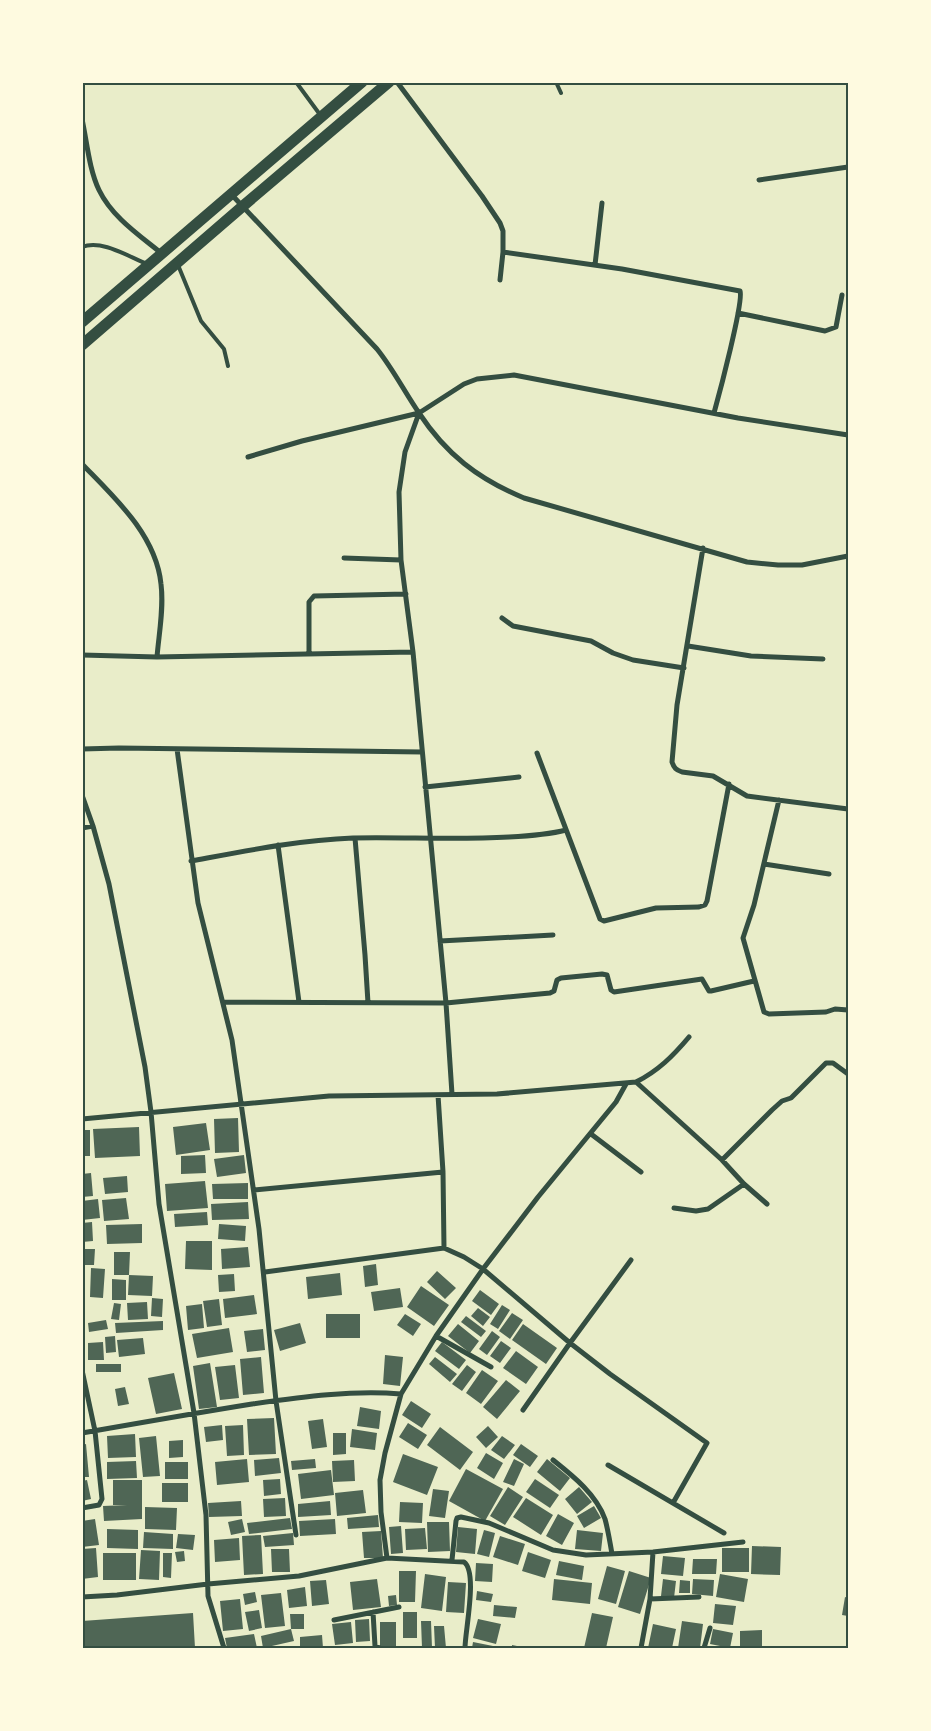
<svg xmlns="http://www.w3.org/2000/svg" width="931" height="1731" viewBox="0 0 931 1731" font-family="Overpass,sans-serif">
<style>
.building{fill:#4f6655}
.lines{fill:none;stroke-linecap:round;stroke-linejoin:round}
.service{stroke:#344e41;stroke-width:4}
.minor{stroke:#344e41;stroke-width:5}
.trunk{stroke:#344e41;stroke-width:11}
.neatline{fill:none;stroke:#344e41;stroke-width:2}
</style>
<rect width="100%" height="100%" fill="#e9edc9"/>
<path class="building" d="M238 1118 239 1152 215 1153 214 1119Z
M206 1123 210 1150 176 1155 173 1127Z
M139 1127 140 1156 95 1158 93 1129Z
M82 1130H90V1156H82Z
M205 1155 206 1173 181 1174V1156Z
M244 1155 246 1173 217 1177 214 1159Z
M91 1173 93 1196 82 1197V1174Z
M127 1176 128 1192 105 1194 103 1178Z
M205 1181 208 1208 167 1211 165 1184Z
M248 1183V1199H213L212 1184Z
M126 1198 129 1219 104 1221 102 1200Z
M98 1199 100 1218 82 1220V1201Z
M248 1202 249 1219 212 1220 211 1204Z
M207 1212 208 1225 175 1227 174 1214Z
M92 1222 93 1241 82 1242V1223Z
M142 1224V1243L107 1244 106 1225Z
M219 1224 246 1226 245 1241 218 1239Z
M186 1241H212V1270L185 1269Z
M248 1247 250 1267 222 1269 221 1249Z
M82 1249H95L94 1265H82Z
M114 1252H130L129 1275H114Z
M376 1264 378 1285 365 1287 363 1266Z
M91 1268 105 1269 103 1298 90 1297Z
M437 1271 456 1288 445 1299 427 1282Z
M340 1273 342 1295 308 1299 306 1277Z
M234 1274 235 1291 219 1292 218 1275Z
M129 1275 153 1276 152 1296 128 1295Z
M112 1279 126 1280V1300H112Z
M421 1286 449 1305 434 1326 407 1307Z
M400 1288 403 1307 374 1311 371 1292Z
M480 1290 499 1304 491 1315 472 1301Z
M254 1295 257 1314 225 1318 223 1299Z
M152 1298 163 1299 162 1317 151 1316Z
M219 1299 222 1325 207 1327 203 1301Z
M147 1302 148 1319 128 1320 127 1303Z
M114 1303 121 1304 119 1320 111 1319Z
M202 1304 204 1328 188 1330 186 1306Z
M502 1305 510 1310 498 1329 490 1324Z
M478 1308 490 1317 483 1326 471 1316Z
M512 1313 523 1320 510 1339 499 1331Z
M326 1314H360V1338H326Z
M405 1314 421 1324 413 1336 397 1325Z
M466 1316 486 1331 481 1337 461 1322Z
M106 1320 108 1329 89 1332 88 1323Z
M163 1321V1330L116 1333 115 1323Z
M300 1323 306 1343 280 1351 274 1330Z
M458 1324 479 1341 470 1353 448 1336Z
M523 1324 557 1348 546 1364 512 1340Z
M229 1328 233 1352 197 1358 192 1334Z
M263 1329 265 1350 247 1352 244 1331Z
M492 1331 500 1337 487 1355 479 1349Z
M115 1336 116 1352 106 1353 105 1337Z
M143 1338 145 1354 119 1357 117 1340Z
M501 1341 511 1348 500 1363 490 1356Z
M103 1342 104 1360H88V1343Z
M442 1342 466 1360 459 1369 435 1351Z
M516 1351 538 1367 526 1384 503 1368Z
M385 1355 403 1357 400 1386 383 1384Z
M261 1357 264 1393 243 1395 240 1359Z
M435 1357 457 1374 450 1382 429 1364Z
M210 1363 217 1407 199 1409 193 1366Z
M96 1364H121V1372H96Z
M235 1365 239 1398 220 1400 215 1367Z
M467 1365 476 1372 462 1391 452 1384Z
M482 1370 498 1381 481 1404 466 1393Z
M174 1373 182 1409 156 1414 148 1378Z
M506 1380 520 1391 497 1419 483 1407Z
M125 1387 129 1404 118 1406 115 1389Z
M411 1401 431 1414 422 1428 402 1415Z
M360 1407 381 1411 379 1429 357 1426Z
M274 1418 276 1454 249 1455 247 1419Z
M323 1419 327 1447 312 1449 308 1421Z
M408 1423 427 1435 418 1449 399 1437Z
M222 1425 223 1440 206 1442 204 1427Z
M243 1425 244 1455 227 1456 225 1426Z
M488 1426 498 1437 486 1448 476 1437Z
M440 1427 473 1452 460 1470 427 1445Z
M352 1429 377 1433 375 1450 350 1447Z
M333 1433H346V1454L333 1455Z
M135 1434 136 1457 108 1458 107 1436Z
M156 1436 160 1476 143 1477 139 1438Z
M502 1436 515 1445 504 1459 491 1450Z
M183 1440V1457L169 1458V1441Z
M86 1444 89 1477H82V1445Z
M521 1444 538 1456 530 1467 513 1455Z
M486 1453 503 1463 494 1479 477 1468Z
M403 1454 438 1467 427 1495 393 1482Z
M279 1458 281 1473 255 1476 254 1460Z
M247 1459 249 1482 217 1485 215 1462Z
M315 1459 316 1468 292 1470 291 1461Z
M514 1459 524 1464 514 1486 503 1482Z
M547 1459 570 1478 560 1491 537 1472Z
M354 1460 355 1481 333 1482 332 1461Z
M136 1461 137 1478 107 1479V1462Z
M165 1462H188V1479H165Z
M466 1469 503 1489 485 1521 449 1501Z
M331 1470 334 1495 301 1499 298 1474Z
M280 1479 281 1494 264 1496 263 1480Z
M535 1479 559 1495 550 1508 526 1492Z
M87 1480 91 1499 82 1501V1481Z
M113 1480H142V1519L104 1521 103 1506 127 1505H113Z
M162 1483H188V1502H162Z
M508 1487 523 1497 505 1525 490 1516Z
M579 1487 592 1502 577 1514 565 1499Z
M433 1489 449 1491 445 1518 429 1516Z
M363 1490 366 1513 337 1516 335 1493Z
M285 1498 286 1516 264 1517 263 1499Z
M526 1498 553 1515 541 1535 513 1517Z
M241 1501 242 1516 209 1517 208 1503Z
M330 1501 331 1515 298 1517V1504Z
M400 1502 423 1503 422 1523 399 1522Z
M594 1506 601 1518 584 1528 577 1516Z
M145 1507 177 1508 176 1530 145 1529Z
M558 1514 574 1523 562 1545 546 1536Z
M378 1515 379 1527 348 1529 347 1518Z
M290 1518 292 1529 249 1534 247 1523Z
M95 1519 99 1545 82 1547V1521Z
M242 1519 245 1532 231 1535 228 1522Z
M335 1519 336 1534 300 1536 299 1521Z
M427 1522H449L450 1551 428 1552Z
M401 1526 403 1553 391 1554 389 1527Z
M458 1527 477 1529 475 1554 456 1552Z
M425 1528 427 1549 406 1550 405 1529Z
M107 1529 138 1530V1549L107 1548Z
M484 1530 495 1533 489 1557 477 1554Z
M577 1530 603 1533 601 1551 575 1549Z
M381 1531 383 1558H364L362 1532Z
M144 1532 173 1534V1549L143 1548Z
M293 1533 294 1545 265 1547 263 1536Z
M178 1534 195 1535 193 1550 176 1548Z
M261 1535 263 1574 244 1575 242 1536Z
M500 1536 525 1544 518 1565 493 1557Z
M239 1538 240 1560 215 1562 214 1540Z
M752 1546 781 1547 780 1575 751 1574Z
M96 1548 98 1577 82 1579V1549Z
M722 1548H749V1572H722Z
M271 1549H289L290 1572H272Z
M141 1550 160 1551 159 1580 139 1579Z
M184 1551 185 1561 177 1562 175 1552Z
M528 1552 551 1560 545 1578 522 1571Z
M103 1553H136V1580H103Z
M163 1553H172L171 1578 163 1577Z
M663 1556 685 1558 683 1576 661 1574Z
M693 1559H717L716 1574H692Z
M559 1561 584 1566 582 1580 556 1575Z
M476 1563 493 1564 492 1582 475 1581Z
M607 1566 625 1571 616 1604 598 1599Z
M399 1571H416L415 1602H399Z
M629 1571 651 1578 640 1614 618 1607Z
M425 1574 446 1577 442 1611 421 1608Z
M720 1574 748 1579 744 1602 716 1597Z
M377 1579 381 1607 353 1610 350 1582Z
M554 1579 592 1583 590 1604 552 1600Z
M663 1579 676 1581 674 1598 661 1596Z
M693 1579 714 1580 713 1596 692 1594Z
M326 1580 329 1604 312 1606 310 1581Z
M680 1580 690 1581V1593H679Z
M448 1582 466 1583 464 1613 446 1612Z
M305 1587 307 1606 289 1608 287 1590Z
M477 1591 493 1594 491 1602 476 1600Z
M255 1592 257 1602 245 1605 243 1594Z
M281 1593 285 1626 265 1628 261 1595Z
M396 1595 397 1605 389 1606 388 1596Z
M845 1597 848 1598V1616L842 1615Z
M240 1599 243 1629 223 1631 220 1601Z
M715 1604 736 1606 733 1625 713 1623Z
M494 1605 517 1607 515 1618 493 1616Z
M259 1610 262 1628 249 1631 245 1612Z
M403 1612H417V1638H403Z
M193 1613 195 1648H82V1621Z
M592 1613 613 1617 606 1648H584Z
M290 1614H304V1629H291Z
M369 1619 370 1641 356 1642 355 1620Z
M478 1619 501 1624 496 1644 473 1638Z
M421 1621H431L432 1648H422Z
M682 1621 703 1624 700 1648H678Z
M351 1622 353 1643 335 1645 332 1624Z
M380 1622H396V1646H380Z
M653 1624 676 1629 672 1648H648Z
M434 1626H444L446 1648H435Z
M291 1629 294 1641 263 1648 261 1636Z
M713 1629 733 1633 730 1648 710 1644Z
M762 1630V1648H740V1631Z
M254 1634 257 1648H227L225 1638Z
M322 1635 323 1648H300V1637Z
M473 1642 493 1646 492 1648H472Z
M512 1645 527 1648H512Z"/>
<g class="lines">
<path class="service" d="M296 82 321 116
M556 82 561 93
M82 247C102 239 129 257 147 264
M178 265 201 321 224 349 228 366"/>
<path class="minor" d="M397 82 482 196 500 223 503 231V252
M82 119C87 142 89 169 99 190 112 217 139 235 161 253
M759 180 848 167
M231 194 377 349C393 369 404 391 419 413 446 454 478 479 524 498L747 562 778 565H802L848 556
M595 265 602 203
M500 280 503 252 622 269 740 291C744 301 719 395 714 413
M738 313 825 331 836 327 842 295
M248 457 302 441 419 413
M82 464C115 498 156 535 161 584 164 608 159 633 157 657
M703 548 677 705 672 762C674 768 676 770 682 772L713 776 747 796 848 809
M344 558 401 560
M502 618 513 626 591 641 613 653 633 660 684 668
M688 646 751 656 823 659
M309 654V602L314 596 406 594
M82 655 157 657 413 652
M82 749 119 748 422 752
M177 749 198 903 232 1040 259 1229 276 1401 296 1535
M537 753 600 919 604 921 656 908 699 907 705 905 707 901 729 784
M425 787 519 777
M82 795 93 826 109 884 145 1067 151 1112 159 1204 194 1413 206 1515 208 1596 224 1648
M779 800 754 905 743 938 764 1012 769 1014 826 1012 835 1009 848 1010
M82 828 93 826
M355 838 365 955 368 1003
M278 845 299 1002
M191 861C245 851 299 840 353 838 405 837 457 840 509 837 529 836 547 835 566 830
M764 864 829 874
M440 941 553 935
M223 1002 446 1003 550 993 554 991 557 980 561 978 602 974 607 975 611 990 614 992 702 979 709 991H711L754 981
M636 1082 722 1160 744 1184 767 1204
M452 1094 446 1003 413 652 401 560 399 492 405 452 419 413 464 384 477 379 514 375 738 418 848 435
M82 1119 329 1096 497 1094 636 1082C658 1071 673 1056 689 1037
M591 1134 641 1172
M722 1160 772 1110 782 1101 791 1098 826 1063H833L848 1074
M254 1190 443 1172
M674 1208 696 1211 708 1209 744 1184
M444 1248 464 1257 483 1269 570 1343 610 1374 707 1443 673 1503
M265 1272 444 1248 443 1172 438 1095
M436 1336 491 1367
M82 1370 95 1431 102 1499 99 1505 82 1508
M523 1410 570 1343 631 1260
M82 1433C139 1423 196 1413 252 1404 302 1397 351 1390 401 1394
M553 1460C573 1476 596 1494 605 1519 608 1530 610 1542 612 1554
M608 1465 724 1533
M387 1558 381 1512 380 1480 385 1453 401 1394 436 1336 483 1269 538 1197 616 1102 626 1084
M452 1560 456 1521 457 1518 461 1517 489 1523 553 1550 586 1555 653 1552 743 1542
M82 1597 117 1595 208 1584 299 1576 387 1558 464 1562C478 1572 465 1631 465 1648
M650 1599 699 1597
M373 1612 375 1646 380 1648
M334 1620 399 1607
M641 1648 650 1599 653 1552
M704 1648 710 1628"/>
<path class="trunk" d="M82 322 362 82
M82 345 243 206 389 82"/>
</g>
<rect width="931" height="1731" fill="none" stroke="#fefae0" stroke-width="168"/>
<rect x="84" y="84" width="763" height="1563" class="neatline"/>
</svg>
